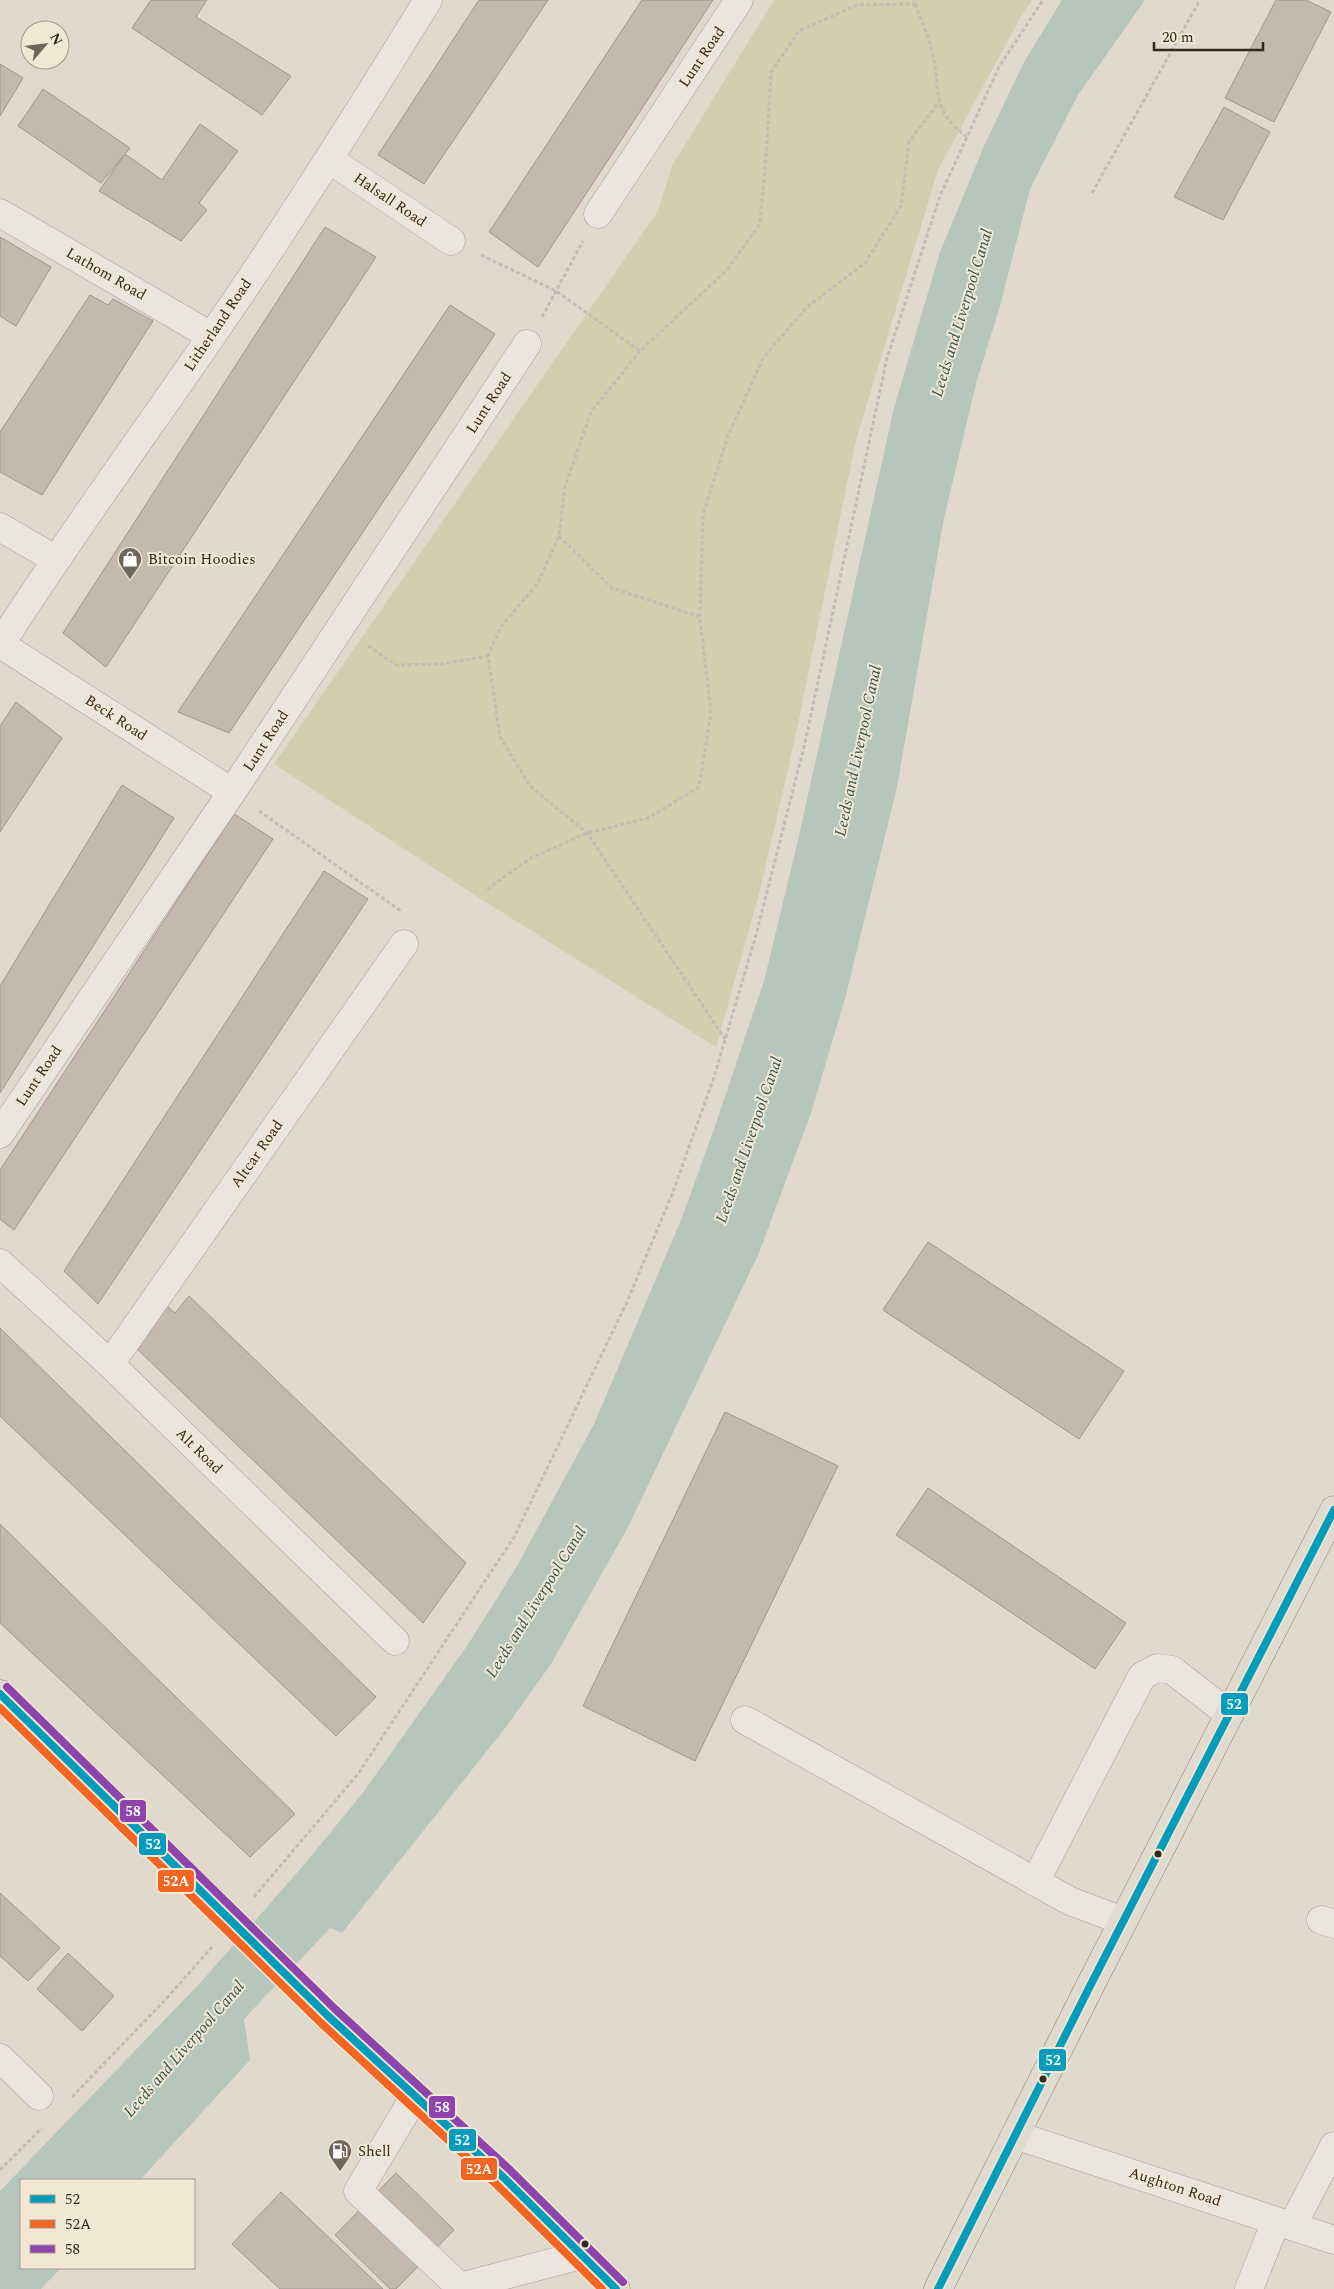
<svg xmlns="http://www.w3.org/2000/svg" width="1334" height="2289" viewBox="0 0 1334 2289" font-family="Spectral,serif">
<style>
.green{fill:#d1cfaf}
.water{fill:#b7c6bc}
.building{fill:#c5b8ad;stroke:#a1958c}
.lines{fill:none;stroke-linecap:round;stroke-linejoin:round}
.minor-casing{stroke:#a69f95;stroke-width:29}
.major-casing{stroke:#8c847c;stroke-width:29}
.path{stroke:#c2bcb4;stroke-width:3;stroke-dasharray:4 2.5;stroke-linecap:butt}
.minor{stroke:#eae5dd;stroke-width:28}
.major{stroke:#e1dbcf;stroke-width:28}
.major-bridge-casing{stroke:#8c847c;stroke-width:29;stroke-linecap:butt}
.major-bridge{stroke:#e1dbcf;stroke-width:28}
.bus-1-casing{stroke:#f2e7d2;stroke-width:11}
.bus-2-casing{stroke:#f2e7d2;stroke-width:11}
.bus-3-casing{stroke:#f2e7d2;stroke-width:11}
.bus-1{stroke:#059cbc;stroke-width:8}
.bus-2{stroke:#f26522;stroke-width:8}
.bus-3{stroke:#8e44ad;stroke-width:8}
.bus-dot{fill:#34281e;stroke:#f2e7d2;stroke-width:2}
.labels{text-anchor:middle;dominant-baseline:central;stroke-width:4;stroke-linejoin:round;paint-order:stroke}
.street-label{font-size:15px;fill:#34281e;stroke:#f2e7d2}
.poi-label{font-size:15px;fill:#34281e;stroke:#f2e7d2;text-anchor:start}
.water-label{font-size:16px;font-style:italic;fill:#2e534e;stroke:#f2e7d2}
.line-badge{stroke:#f2e7d2;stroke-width:2}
.badge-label{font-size:14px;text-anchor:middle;font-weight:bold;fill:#fff}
</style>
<rect width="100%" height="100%" fill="#e1d9cc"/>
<path class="green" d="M774 0H1032L1020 18 938 170 856 440 794 743 759 894 716 1047 484 901 274 764 658 211 672 166Z"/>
<path class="water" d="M1062 0H1145L1078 95 1030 189 1000 306 977 380 944 518 897 787 846 995 811 1113 759 1253 628 1527 551 1664 506 1727 342 1933 330 1928 244 2019 250 2060 140 2180H21V2268H61L41 2289H0V2191L201 1982 302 1867 362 1794 469 1643 517 1566 594 1424 681 1220 714 1129 764 981 796 849 894 408 940 252 984 146 1024 62Z"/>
<path class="building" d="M151 0H207L196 17 291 76 262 115 132 28Z
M479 0H548L424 184 378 155Z
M642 0H713L538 267 489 232Z
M1276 0H1306L1331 12 1274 122 1225 98Z
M0 64 23 78 0 116Z
M43 89 130 148 101 183 18 126Z
M1224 107 1270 132 1223 220 1174 197Z
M200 124 238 151 199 203 207 210 181 241 99 191 125 154 162 180Z
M325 227 376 257 106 667 63 633Z
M0 237 51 267 16 326 0 316Z
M90 295 108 305 113 299 153 321 42 495 0 472V432Z
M450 305 495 334 229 733 178 712Z
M16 702 62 738 0 832V726Z
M122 785 174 818 0 1093V986Z
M234 814 273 839 14 1230 0 1219V1170Z
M324 871 368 899 98 1304 64 1271Z
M928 1242 1124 1371 1079 1439 883 1310Z
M189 1296 466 1563 423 1623 136 1348 167 1306 175 1313Z
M0 1328 376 1697 336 1736 0 1416Z
M725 1412 838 1466 695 1761 583 1706Z
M928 1488 1126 1623 1095 1669 896 1535Z
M0 1524 295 1814 250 1857 0 1623Z
M0 1893 60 1948 28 1981 0 1956Z
M68 1953 114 1996 82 2031 37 1989Z
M396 2173 454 2230 396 2289H390L335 2235Z
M281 2192 383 2289H280L232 2244Z"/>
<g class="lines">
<g class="minor-casing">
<path id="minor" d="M330 160 451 241
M0 213 211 336
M598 214 739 0
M0 527 55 559
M0 644 232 792
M0 645C67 540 140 440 211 337 287 227 358 114 428 0
M0 1134 232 792 527 344
M0 1263 110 1364 395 1641
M110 1364 404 944
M745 1720 1070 1901 1123 1921
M1035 1882 1142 1676 1157 1668 1172 1670 1229 1714
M1321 1920 1334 1924
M0 2058 39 2096
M415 2096 358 2191 460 2287 581 2255
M1015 2135 1334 2240
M1292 2226 1334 2146
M1249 2289 1276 2221"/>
</g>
<g class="major-casing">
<path id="major" d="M0 1694 210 1899
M328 2016 503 2177 616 2289
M938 2289 1088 1990 1334 1510"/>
</g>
<path class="path" d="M915 4C921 19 928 35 932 51 942 91 929 108 967 137
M1092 193 1200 0
M481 255 556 291 640 351 726 271 760 224 767 143 771 72 799 31 857 5 915 4V0
M542 317 583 241
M640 351 591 412 565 487 559 536 538 583 500 628 488 656 500 737 530 786 587 833 725 1039
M559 536 612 588 700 617
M368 646 396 665 443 664 488 656
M259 811 401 911
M487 889 531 858 587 833 648 818 699 787 711 713 700 618 703 514 728 436 763 358 807 307 865 263 901 206 909 142 939 102
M254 1897 358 1774 514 1537 627 1302 673 1192 714 1077 756 935 805 743 887 358 940 196 999 67 1043 0
M72 2097 166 1999 213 1946
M0 2170 42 2128"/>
<use href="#minor" class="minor"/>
<use href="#major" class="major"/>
<g class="major-bridge-casing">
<path id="major-bridge" d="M210 1899 328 2016"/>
</g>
<use href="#major-bridge" class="major-bridge"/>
<g class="bus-1-casing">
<path id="bus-1" d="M0 1694 328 2016 503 2177 616 2289
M938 2289 1088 1990 1334 1510"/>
</g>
<g class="bus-2-casing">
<path id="bus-2" d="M0 1708 321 2023 496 2184 602 2289"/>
</g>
<g class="bus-3-casing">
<path id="bus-3" d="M7 1687 335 2009 510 2170 623 2282"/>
</g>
<use href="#bus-1" class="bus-1"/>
<use href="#bus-2" class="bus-2"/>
<use href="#bus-3" class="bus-3"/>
</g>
<defs>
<g id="shop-pin" transform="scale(1.25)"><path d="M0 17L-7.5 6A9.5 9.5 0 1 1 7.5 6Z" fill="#71665b" stroke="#f2e7d2"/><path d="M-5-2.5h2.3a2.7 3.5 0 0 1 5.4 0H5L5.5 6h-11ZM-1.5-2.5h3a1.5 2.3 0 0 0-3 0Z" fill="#fff"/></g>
<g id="fuel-pin" transform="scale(1.25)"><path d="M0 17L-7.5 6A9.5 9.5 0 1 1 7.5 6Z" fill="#71665b" stroke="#f2e7d2"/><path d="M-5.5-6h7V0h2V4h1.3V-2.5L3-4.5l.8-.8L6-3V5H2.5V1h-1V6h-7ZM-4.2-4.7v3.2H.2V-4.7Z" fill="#fff"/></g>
</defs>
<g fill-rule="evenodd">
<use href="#shop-pin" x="130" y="559"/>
<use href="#fuel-pin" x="340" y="2151"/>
</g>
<g class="bus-dot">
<circle cx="1158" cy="1854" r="4.5"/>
<circle cx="1043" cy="2079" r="4.5"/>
<circle cx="585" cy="2244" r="4.5"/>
</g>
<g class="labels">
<g class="street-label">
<text transform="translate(702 57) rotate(-56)">Lunt Road</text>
<text transform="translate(390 200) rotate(34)">Halsall Road</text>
<text transform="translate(106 274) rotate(30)">Lathom Road</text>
<text transform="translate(218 325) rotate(-56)">Litherland Road</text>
<text transform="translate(489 403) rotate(-57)">Lunt Road</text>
<text transform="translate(116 718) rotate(33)">Beck Road</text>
<text transform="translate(266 741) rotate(-57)">Lunt Road</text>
<text transform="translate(39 1076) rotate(-56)">Lunt Road</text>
<text transform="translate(257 1154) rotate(-55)">Altcar Road</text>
<text transform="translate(199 1451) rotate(44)">Alt Road</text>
<text transform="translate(1175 2187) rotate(18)">Aughton Road</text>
</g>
<g class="poi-label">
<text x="148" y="559">Bitcoin Hoodies</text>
<text x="358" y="2151">Shell</text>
</g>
<g class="water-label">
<text transform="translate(962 313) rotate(-73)">Leeds and Liverpool Canal</text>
<text transform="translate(858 751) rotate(-78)">Leeds and Liverpool Canal</text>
<text transform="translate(749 1140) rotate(-71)">Leeds and Liverpool Canal</text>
<text transform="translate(536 1602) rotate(-58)">Leeds and Liverpool Canal</text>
<text transform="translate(184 2049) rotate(-49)">Leeds and Liverpool Canal</text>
</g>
</g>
<g class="line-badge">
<rect x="1220" y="1692" width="29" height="24" rx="5" fill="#059cbc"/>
<rect x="119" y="1799" width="28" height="24" rx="5" fill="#8e44ad"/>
<rect x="138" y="1832" width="29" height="24" rx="5" fill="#059cbc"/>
<rect x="157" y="1869" width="38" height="24" rx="5" fill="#f26522"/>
<rect x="1038" y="2048" width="29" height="24" rx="5" fill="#059cbc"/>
<rect x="428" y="2095" width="28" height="24" rx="5" fill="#8e44ad"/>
<rect x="448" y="2128" width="29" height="24" rx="5" fill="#059cbc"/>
<rect x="460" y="2157" width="38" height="24" rx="5" fill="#f26522"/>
</g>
<g class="badge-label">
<text x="1234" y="1709">52</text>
<text x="133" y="1816">58</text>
<text x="153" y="1849">52</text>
<text x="176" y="1886">52A</text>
<text x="1053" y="2065">52</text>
<text x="442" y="2112">58</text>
<text x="462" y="2145">52</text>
<text x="479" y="2174">52A</text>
</g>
<rect x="20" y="2179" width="175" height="90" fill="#f2e7d2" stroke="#a69b8a"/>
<rect x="30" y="2195" width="25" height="8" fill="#059cbc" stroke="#a69b8a"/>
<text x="65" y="2204" font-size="15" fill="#34281e">52</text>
<rect x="30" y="2220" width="25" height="8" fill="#f26522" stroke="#a69b8a"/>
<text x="65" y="2229" font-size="15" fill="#34281e">52A</text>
<rect x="30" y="2245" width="25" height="8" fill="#8e44ad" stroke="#a69b8a"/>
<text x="65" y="2254" font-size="15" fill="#34281e">58</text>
<g transform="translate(45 45) rotate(62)"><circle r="24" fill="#f2e7d2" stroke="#a69b8a"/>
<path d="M0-4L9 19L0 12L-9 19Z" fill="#71665b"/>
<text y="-8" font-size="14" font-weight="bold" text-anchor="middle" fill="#34281e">N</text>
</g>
<path d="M1154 42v8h109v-8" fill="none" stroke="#34281e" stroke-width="2.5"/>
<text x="1162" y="42" font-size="15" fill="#34281e" stroke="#f2e7d2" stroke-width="4" paint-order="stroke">20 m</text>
</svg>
